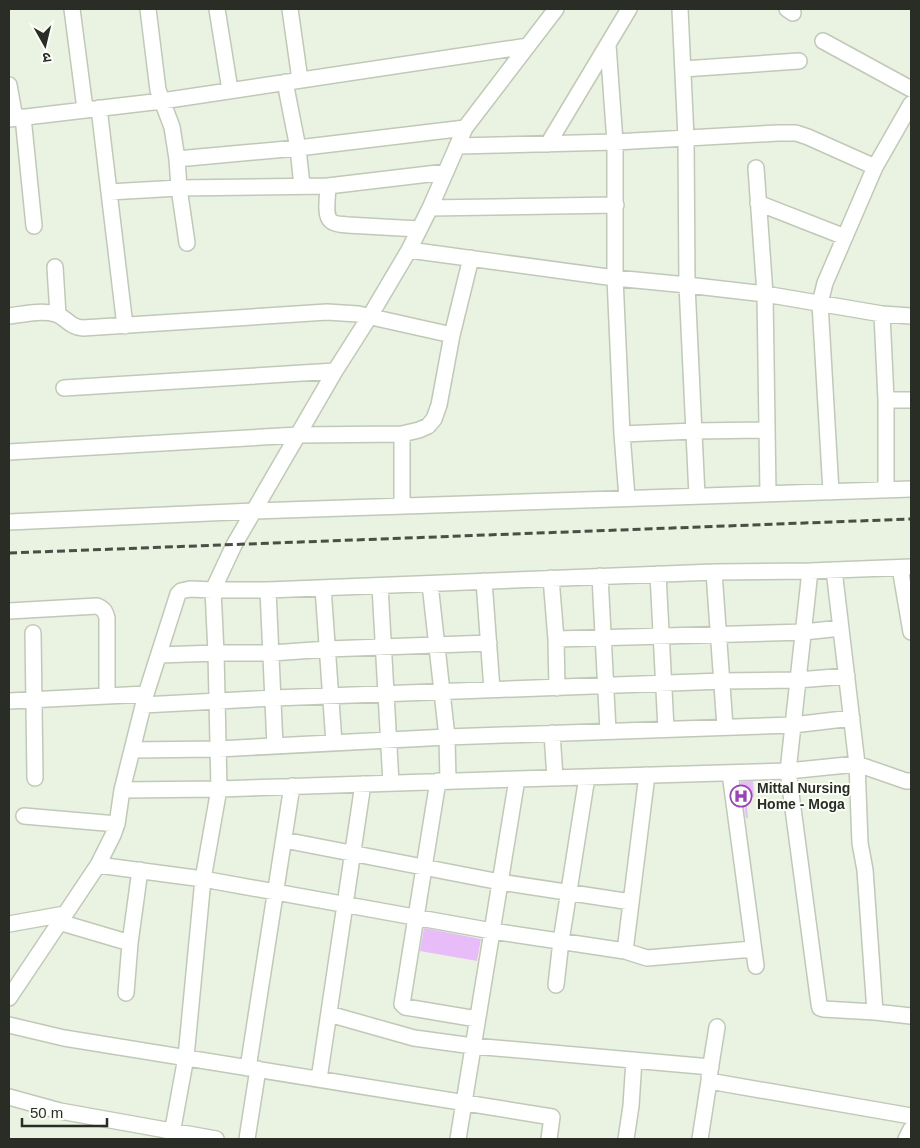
<svg xmlns="http://www.w3.org/2000/svg" width="920" height="1148" viewBox="0 0 920 1148" font-family="Arial,'Noto Sans Devanagari',sans-serif">
<style>
.building{fill:#e8bbf9}
.lines{fill:none;stroke-linecap:round;stroke-linejoin:round}
.minor-casing{stroke:#c0c9b7;stroke-width:18}
.minor{stroke:#fff;stroke-width:15}
.rail{stroke:#4a4e45;stroke-width:3;stroke-dasharray:8 4;stroke-linecap:butt}
.labels{text-anchor:middle;dominant-baseline:central;stroke-width:4;stroke-linejoin:round;paint-order:stroke}
.poi-label{font-size:14px;font-weight:bold;fill:#2a2d26;stroke:#fbfef7;text-anchor:start}
</style>
<rect width="100%" height="100%" fill="#eaf3e1"/>
<path class="building" d="M753 781 754 797H746L748 818H746L741 782Z
M424 928 481 939 477 961 420 951Z"/>
<g class="lines">
<g class="minor-casing">
<path id="minor" d="M72 9 85 109
M148 9 158 90 172 127 177 159 179 188 187 243
M217 9 230 90
M290 9 300 80
M680 9 686 138 687 285 697 496
M787 9 793 13
M823 41 911 89
M608 45 615 142V278L622 434
M683 69 799 61
M285 82 298 148 465 128
M9 85 15 118
M99 108 125 326
M23 117 34 226
M9 119 162 101 528 46
M548 144 629 9
M457 146 615 142 778 133H796L808 137 875 167 911 104
M177 159 298 148 302 186
M756 168 765 294 768 494
M328 186C328 194 324 216 331 221 335 225 342 224 347 225L419 229
M109 192 179 188 328 186 446 172
M758 203 845 237
M430 208 616 205
M409 250 615 278 687 285 765 294 882 314 911 316
M55 267 58 315
M882 314 886 400
M9 316C24 314 41 310 56 314 67 318 69 327 83 328L327 312 358 314 452 335
M64 388 335 371
M402 434V506
M9 452 298 435 402 434 419 430 428 426 434 419 439 405 452 335 471 258
M886 490V400H911
M831 492 820 303 825 283 875 167
M627 498 622 434 694 431 767 430
M9 522 254 511 911 489
M900 568 911 632
M834 570 857 764 860 843 865 870 875 1012
M810 571 788 771 819 1004 820 1008 823 1009 875 1012 911 1016
M714 572 725 727
M658 574 666 729
M600 576 608 731
M551 578 556 639 557 688
M484 581 492 690
M430 584 447 737 448 781
M380 586 391 783
M323 588 334 743
M268 590 275 746
M9 611 97 606C104 609 105 611 107 618V696
M33 633 35 778
M556 639 804 632 841 628
M159 655 216 653H272L328 649 489 643
M9 701 146 694
M143 705 274 698 722 681 798 680 847 676
M552 733 555 778
M132 750 218 749 447 737 793 725 852 718
M730 773 756 966
M438 781 402 1004 405 1007 477 1019
M122 790 219 789 517 779 788 771 857 764 906 781H911
M24 816 117 824
M284 840 500 882 631 902
M98 865 203 879 492 931 625 951 647 958 753 949
M59 922 130 943
M9 924 65 914
M625 951 647 775
M556 985 561 941 587 777
M126 993 130 943 140 870
M9 998 98 865 113 835 117 824 122 790 146 694 178 594 181 591 190 589 213 590H268L714 572 810 571 911 567
M329 1014 414 1038 473 1046 711 1067
M9 1025 64 1038 552 1117 549 1139
M248 1068 292 786
M709 1077 717 1027
M319 1079 363 784
M9 1097 60 1111 216 1139
M171 1139 186 1057 203 879 219 789 216 653 213 590 234 545 335 371 370 316 409 250 430 208 465 128 556 9
M247 1139 258 1069
M458 1139 517 779
M626 1139 631 1106 634 1060
M700 1139 709 1081 911 1116
M906 1139 911 1129"/>
</g>
<use href="#minor" class="minor"/>
<path class="rail" d="M9 553 911 519"/>
</g>
<defs>
<g id="hospital-ring" transform="scale(1.125)"><circle r="9.5" fill="#fbfef7" stroke="#9846b5" stroke-width="1.5"/><path d="M-5-5h3v3.5h4V-5h3V5h-3V1.5h-4V5h-3Z" fill="#9846b5"/></g>
</defs>
<g fill-rule="evenodd">
<use href="#hospital-ring" x="741" y="796"/>
</g>
<g class="labels">
<g class="poi-label">
<text x="757" y="788">Mittal Nursing<tspan x="757" dy="16">Home - Moga</tspan></text>
</g>
</g>
<rect width="920" height="1148" fill="none" stroke="#2a2d26" stroke-width="20"/>
<g transform="translate(45 45) rotate(172)" stroke="#fbfef7" stroke-width="4" paint-order="stroke">
<path d="M0-4L9 19L0 12L-9 19Z" fill="#2a2d26"/>
<text y="-8" font-size="14" font-weight="bold" text-anchor="middle" fill="#2a2d26">उ</text>
</g>
<path d="M22 1118v8h85v-8" fill="none" stroke="#2a2d26" stroke-width="2.5"/>
<text x="30" y="1118" font-size="15" fill="#2a2d26" stroke="#fbfef7" stroke-width="4" paint-order="stroke">50 m</text>
</svg>
